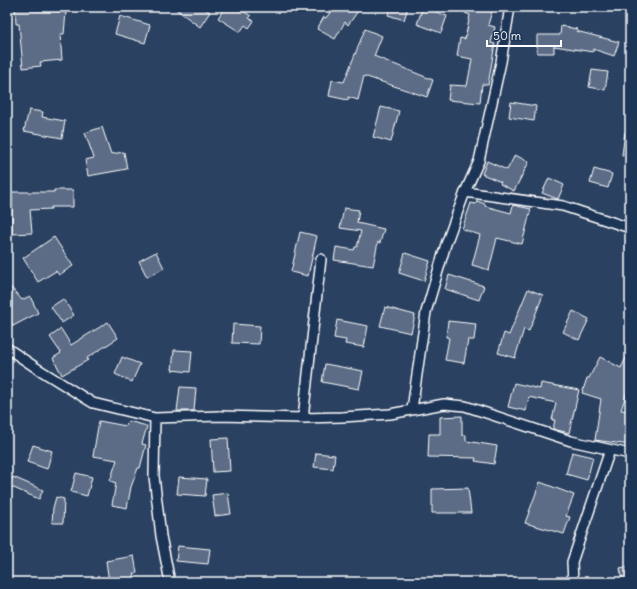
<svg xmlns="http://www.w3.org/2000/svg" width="637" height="589" viewBox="0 0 637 589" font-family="Delius,sans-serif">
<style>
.building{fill:#5b6c86;stroke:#fff}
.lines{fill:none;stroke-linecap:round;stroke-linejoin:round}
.minor-casing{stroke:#fff;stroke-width:12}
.minor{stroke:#1d3557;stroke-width:9}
</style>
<rect width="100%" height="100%" fill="#2a4161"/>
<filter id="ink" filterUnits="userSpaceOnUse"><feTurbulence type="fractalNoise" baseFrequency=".025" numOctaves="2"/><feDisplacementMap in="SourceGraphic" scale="8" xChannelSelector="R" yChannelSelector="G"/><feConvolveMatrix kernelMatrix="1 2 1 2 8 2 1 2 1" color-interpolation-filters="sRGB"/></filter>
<g filter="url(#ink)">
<path class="building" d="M15 7H34V10L66 12 64 34H60L62 60 40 62 41 66 23 68 19 24H16Z
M173 7H203L210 12 200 27Z
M225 7H237L251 16 249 18 254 21 249 28 245 25 240 32 218 18Z
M334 7H352L358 11 348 25 345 22 335 39 317 29 324 17 326 18Z
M391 7H408L404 20 388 15Z
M423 7 447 16 441 33 417 24Z
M467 7H493L488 25 495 27 491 43 495 44 488 85 482 84 480 103 448 100 450 85 467 86 472 59 457 56 460 38 465 39 470 15 465 13Z
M120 16 150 25 145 43 115 34Z
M561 26 577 29 576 31 619 42 614 56 593 49V52L554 46V53H537V35H560Z
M365 29 382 36 374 56 433 80 427 97 364 76 358 100 348 97V100L329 96 332 80 344 82Z
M592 70 608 72 605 90 589 87Z
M511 102 536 106 534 121 509 117Z
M381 107 399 111 391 142 373 137Z
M29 110 43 112 42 117 65 121 62 138 24 131Z
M102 127 111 154 124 152 127 169 88 176 85 160 94 158 85 133Z
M625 132H630V156L622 155Z
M515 155 529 162 514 191 500 184 501 182 482 174 487 161 507 170Z
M594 169 612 174 608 188 590 183Z
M549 178 564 185 558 199 542 193Z
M54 190H73V207H51V209L30 210 32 233 12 234V192H54Z
M477 201 485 204V206L511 213 513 205 531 209 522 244 497 238 489 270 472 265 480 235 462 229 471 203 476 204Z
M344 208 359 210 357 223 384 229 380 243 378 242 373 266 334 260 336 247 354 250 355 247H357L361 231 340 228Z
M300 232 317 236 308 276 291 272Z
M54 237 73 266 59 275 56 271 38 282 23 258Z
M156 252 164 268 147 277 139 261Z
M405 253 430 261 424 281 399 273Z
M449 275 484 286 479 300 445 289Z
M7 283 22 300 30 296 38 313 13 326 7 314Z
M528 289 543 295 529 331 524 329 515 358 498 353 504 333 509 335Z
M63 299 74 315 62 323 51 307Z
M385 307 415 315 411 333 380 326Z
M573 311 589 319 579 340 563 332Z
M337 320 368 326 364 347 345 344 346 340 334 338Z
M448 321 476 324 474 340H468L464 363 445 360 449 338 446 337Z
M108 322 118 338 87 358 88 360 62 375 53 358 61 353 50 337 61 329 71 345Z
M233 324 260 326 259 344 232 343Z
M174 350 192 351 190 372 172 370Z
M630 350V383L621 410 630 411V445L595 440 601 399 582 393 587 378H589L600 357 621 368Z
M122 357 140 364 132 382 115 374Z
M325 364 363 371 359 389 322 382Z
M514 383 540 389 541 383 579 390 569 433 553 429 555 420H552L556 403 529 397 526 411 508 407Z
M180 387 196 388 194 411H177Z
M462 416V435H466V441L497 446 494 464 475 461 476 458 428 457 429 434H440V417Z
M99 421 126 426 128 421 147 426 142 444 146 445 140 468H138L131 487 127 508 112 505 116 483 110 481 117 460 93 456Z
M228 438 230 471 213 472 211 439Z
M33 445 52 451 47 469 27 462Z
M572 452 593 457 587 480 566 474Z
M316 453 335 455 333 469 314 467Z
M76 473 92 477 87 496 71 492Z
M13 477 43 490 39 499 9 486Z
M179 477 207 479 205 496 177 494Z
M540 482 574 495 566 516 570 517 564 534 525 523Z
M468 488 471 513H432V489Z
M228 493 231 514 215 516 212 495Z
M56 497 64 499 63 523H52L53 508Z
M178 546 210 549 208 564 176 561Z
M134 556 137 573 134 574 136 582H109L106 561Z
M630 566V582H623L620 568Z"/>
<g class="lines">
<g class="minor-casing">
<path id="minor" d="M465 192 563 206 630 228
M7 348 35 367 93 403 155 418 220 416 303 418 342 417 390 414 444 404 465 406 571 441 630 454
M412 409 426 312 446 244 465 192 479 161 501 62 510 7
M155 418 154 476 161 536 170 582
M303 418 321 259
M573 582 572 562 610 450"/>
</g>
<use href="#minor" class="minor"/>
</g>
</g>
<rect width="637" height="589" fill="none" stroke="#1d3557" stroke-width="24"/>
<rect x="12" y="12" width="613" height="565" fill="none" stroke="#fff" stroke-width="1.5" filter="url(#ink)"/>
<path d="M487 40v6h74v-6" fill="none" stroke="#ffffff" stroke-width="2"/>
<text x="493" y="40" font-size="12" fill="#ffffff" stroke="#1d3557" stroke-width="3" paint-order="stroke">50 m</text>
</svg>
